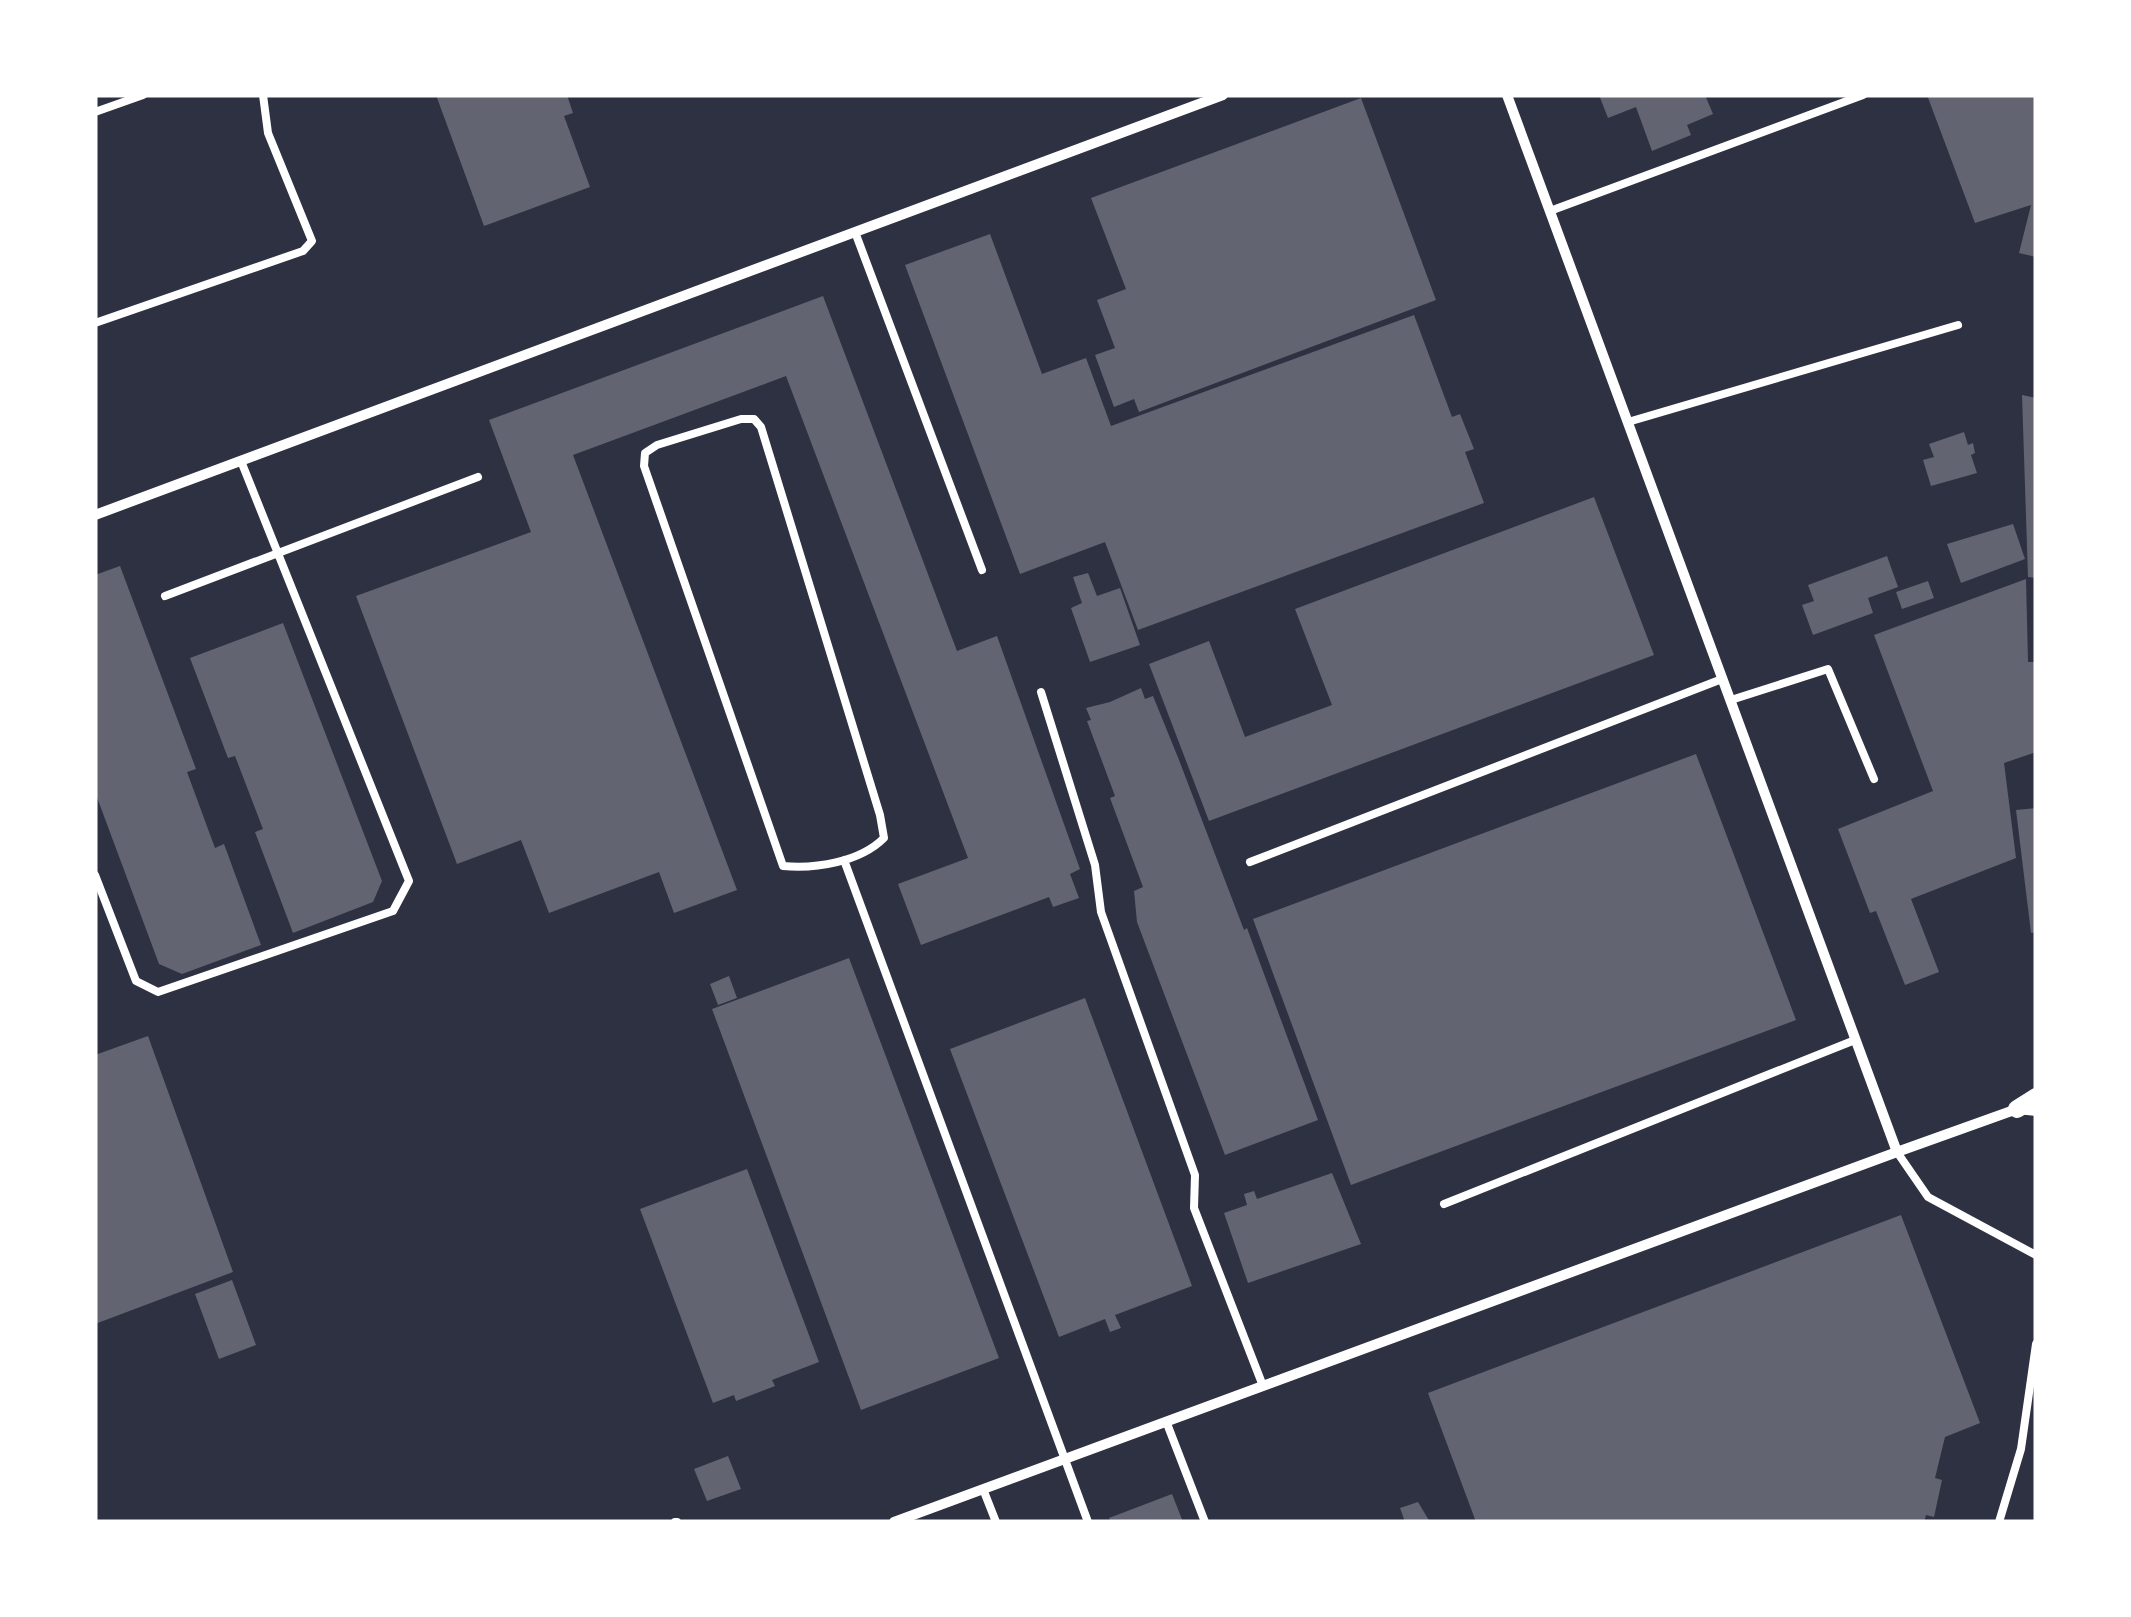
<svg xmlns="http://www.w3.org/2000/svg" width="2131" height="1617" viewBox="0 0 2131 1617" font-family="'Source Sans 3',sans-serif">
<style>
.building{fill:#626471}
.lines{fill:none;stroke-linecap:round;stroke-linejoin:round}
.service{stroke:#fff;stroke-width:8}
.minor{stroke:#fff;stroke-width:10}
.tertiary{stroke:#fff;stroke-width:18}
</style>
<rect width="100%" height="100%" fill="#2d3142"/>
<path class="building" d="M436 95H567L573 113 564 116 590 187 484 226Z
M1599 95H1705L1713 114 1687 125 1691 135 1652 151 1636 107 1608 118Z
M1927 95H2036V257L2019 253 2031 205 1975 223Z
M1361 98 1436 300 1139 412 1134 399 1114 407 1095 355 1115 348 1097 300 1126 289 1091 198Z
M990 234 1042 374 1086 358 1111 426 1414 315 1452 417 1460 414 1474 449 1465 452 1484 503 1138 630 1105 542 1020 574 905 265Z
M823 296 957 651 997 636 1080 869 1070 874 1079 898 1053 907 1049 897 921 945 898 884 968 858 786 376 573 455 737 890 674 913 659 872 549 913 521 840 457 864 356 596 531 532 489 420Z
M2022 395 2036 398V578L2028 577Z
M1964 432 1968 445 1973 443 1975 453 1971 455 1977 473 1931 486 1923 460 1934 457 1929 444Z
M1594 497 1654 655 1209 821 1149 664 1209 641 1245 737 1332 705 1295 609Z
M2013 524 2025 559 1961 583 1947 544Z
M1887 556 1898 587 1868 598 1873 613 1813 635 1802 605 1814 601 1808 585Z
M120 566 196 769 187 772 215 848 224 844 261 945 182 974 159 964 95 792V575Z
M1088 573 1097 596 1120 588 1140 645 1090 662 1071 608 1082 603 1073 577Z
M2026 579 2028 662H2036V752L2004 763 2016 858 1911 899 1939 972 1905 985 1876 911 1870 913 1838 829 1933 791 1874 635Z
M1928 581 1934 598 1902 609 1896 592Z
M283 623 382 881 373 902 293 933 255 832 263 829 235 756 228 758 190 658Z
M1141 688 1145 699 1153 696 1179 760 1244 930 1247 928 1318 1120 1225 1155 1137 922 1134 891 1143 887 1110 798 1115 796 1087 721 1091 720 1086 708 1110 702Z
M1696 754 1796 1020 1351 1185 1253 919Z
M2036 808V932L2031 933 2016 810Z
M849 958 999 1358 861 1410 712 1009Z
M729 976 737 998 718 1005 710 984Z
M1085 998 1192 1286 1115 1315 1121 1328 1110 1332 1105 1319 1059 1337 950 1049Z
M148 1036 233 1272 95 1324V1055Z
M747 1169 819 1362 772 1380 775 1386 736 1401 734 1395 713 1403 640 1209Z
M1332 1173 1361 1244 1248 1283 1224 1213 1247 1205 1244 1194 1254 1191 1257 1199Z
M1901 1215 1980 1423 1945 1437 1935 1478 1942 1480 1934 1517 1926 1515 1924 1522H1476L1428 1393Z
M232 1280 256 1345 219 1359 195 1294Z
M728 1456 741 1489 707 1501 694 1469Z
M1172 1494 1183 1522H1111L1109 1518Z
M1418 1502 1430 1522H1405L1400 1508Z"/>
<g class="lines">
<path class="service" d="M95 112 143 95
M1550 211 1863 95
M855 232 982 570
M95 323 303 251 312 241 268 133 263 95
M741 419H754L761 427 880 815 884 838C860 862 816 869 783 866L644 466 645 453 657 445Z
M1628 422 1958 325
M165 596 478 477
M1041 692 1095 865 1101 912 1195 1175 1194 1208 1263 1386
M1731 700 1828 669 1874 779
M844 860 1088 1522
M1250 862 1722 679
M95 875 136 981 158 992 393 911 409 881 241 461
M1897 1152 1928 1197 2036 1255
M1444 1204 1855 1040
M1166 1421 1205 1522
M983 1489 996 1522
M675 1522H677
M1999 1522 2021 1449 2036 1344"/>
<path class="minor" d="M1507 95 1897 1152
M95 515 1223 95
M894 1522 1897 1152 2017 1109 2036 1111"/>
<path class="tertiary" d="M2017 1109 2036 1097"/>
</g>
<rect width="2131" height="1617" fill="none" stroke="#ffffff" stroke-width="195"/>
</svg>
